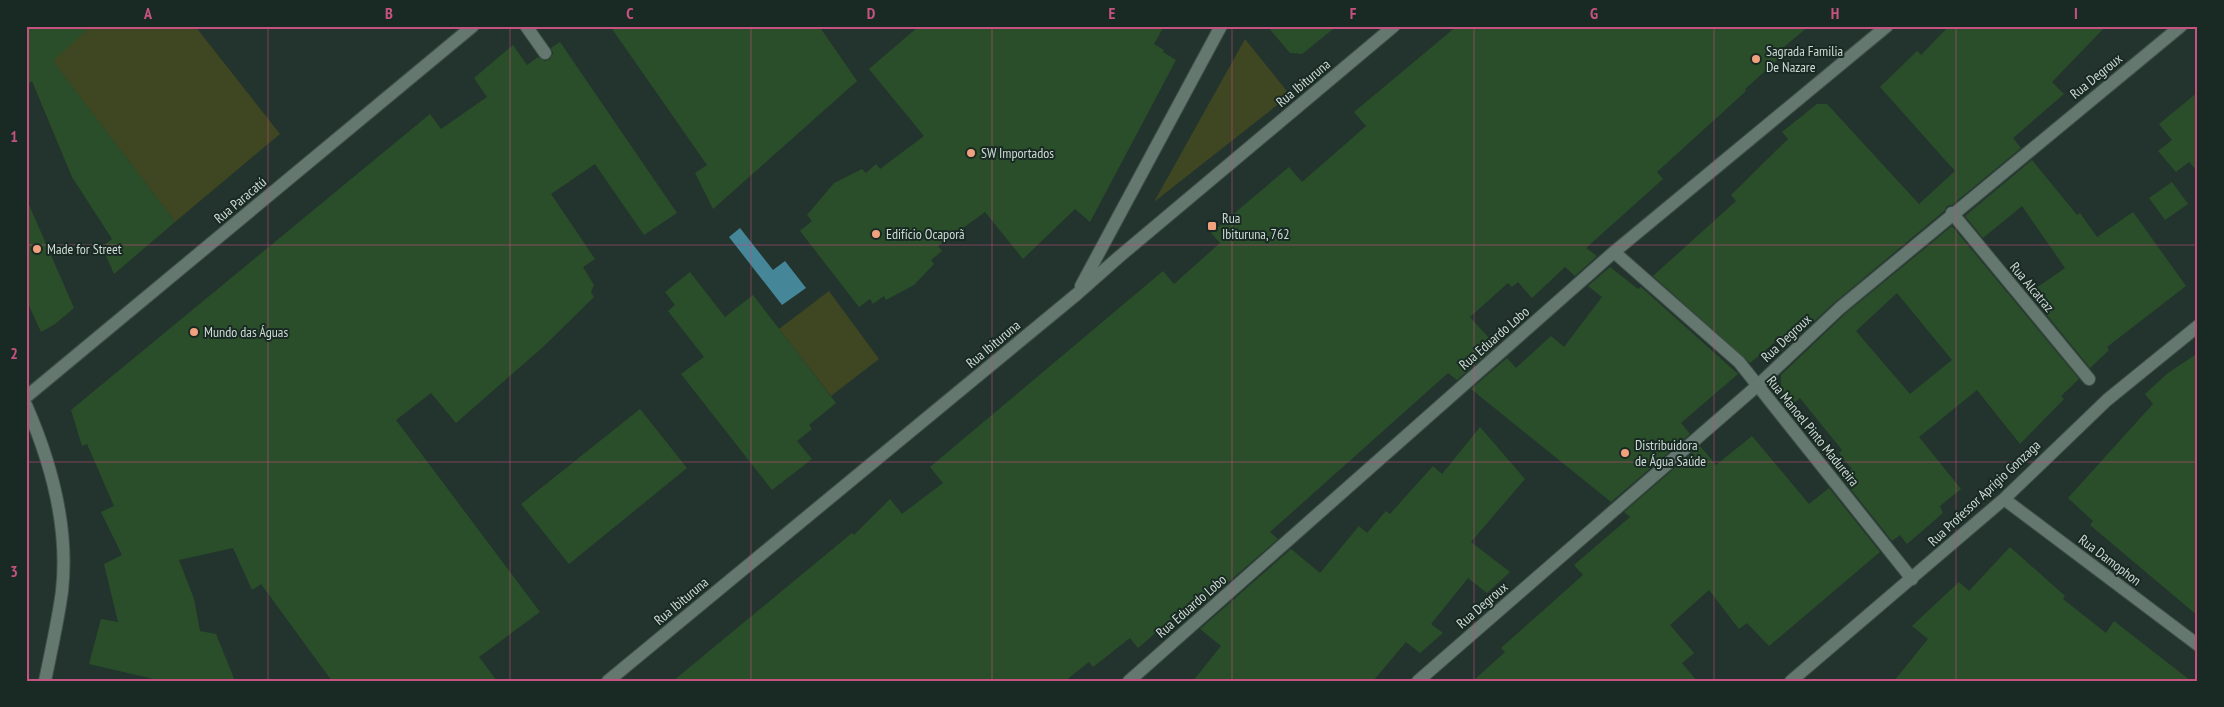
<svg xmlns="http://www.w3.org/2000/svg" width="2224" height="707" viewBox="0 0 2224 707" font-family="'PT Sans Narrow',sans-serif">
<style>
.green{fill:#3f4622}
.water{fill:#458698}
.building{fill:#2b4e2a;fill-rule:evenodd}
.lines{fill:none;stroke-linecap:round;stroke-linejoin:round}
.minor-casing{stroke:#41514b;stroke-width:14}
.minor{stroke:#647870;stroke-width:12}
.grid{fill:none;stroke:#c65280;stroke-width:1;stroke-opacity:0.55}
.poi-dot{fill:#f2a17e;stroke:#182a23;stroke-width:2}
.labels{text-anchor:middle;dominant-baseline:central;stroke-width:4;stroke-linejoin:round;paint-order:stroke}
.poi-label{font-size:14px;fill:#cfdad5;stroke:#182a23;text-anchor:start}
.street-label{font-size:14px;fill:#cfdad5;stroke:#182a23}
.neatline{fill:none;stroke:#c65280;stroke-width:2}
.grid-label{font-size:16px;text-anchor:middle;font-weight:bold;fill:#c65280}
</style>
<rect width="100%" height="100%" fill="#22342d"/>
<path class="green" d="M91 26H195L280 134 175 222 51 59Z
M1245 39 1290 95 1154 202Z
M829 291 879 359 831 396 779 329Z"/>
<path class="water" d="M740 228 773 270 785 261 806 288 782 305 729 237Z"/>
<path class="building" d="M26 26H91L53 61 175 222 114 274 102 247 112 239 72 177 32 81 26 86Z
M610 26H819L857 81 713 209 695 173 707 165Z
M919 26H1164L1154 44 1164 50 1163 52 1176 60 1090 222 1075 209 1023 259 985 212 938 246 942 251 931 260 934 264 914 285 886 300 884 296 873 304 870 299 859 307 800 231 812 221 807 215 834 183 862 169 866 173 876 164 880 169 924 136 869 69Z
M1267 26H1337L1302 54 1290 53Z
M1457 26H1809L1779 51 1783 55 1745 89 1746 91 1657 172 1663 179 1586 248 1597 256 1575 276 1565 267 1532 298 1518 282 1512 287 1508 283 1470 317 1496 346 1457 380 1448 373 1270 532 1278 539 1187 618 1180 612 1138 648 1130 638 1093 667 1089 662 1065 681H673L852 533 854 535 890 499 902 514 943 483 930 467 1163 271 1174 284 1220 243 1211 233 1289 167 1302 182 1366 126 1354 112Z
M1949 26H2106L2052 82 2064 94 2013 138 2021 148 1952 205 1947 206 1944 211 1835 302 1781 352 1782 336 1750 363 1653 276 1736 201 1731 195 1788 139 1782 132 1817 104H1827L1919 204 1955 171 1880 87 1917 51 1921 55Z
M560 42 677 213 644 235 595 164 551 194 595 259 583 267 594 285 591 292 594 297 543 347 456 423 431 393 396 420 540 612 479 657 497 681H332L261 584 252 590 233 548 179 560 194 599 200 631 216 634 235 681H162L89 664 101 619 118 622 104 564 122 555 101 512 114 506 87 444 82 446 71 410 430 114 441 129 487 97 474 78 513 45 527 65 538 57 545 61 550 59 553 53 551 48Z
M2198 92V172L2189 162 2176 172 2158 151 2172 140 2159 124Z
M2032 160 2077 215 2080 213 2097 237 2133 212 2186 286 2107 347 2109 350 2090 368 2029 293 2065 268 2022 206 1983 238 1965 216Z
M2172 182 2188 204 2165 220 2149 198Z
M26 198 74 308 55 324 41 332 26 299Z
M1952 226 2079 379 2061 396 2064 399 2020 444 1977 390 1919 437 1961 489 1940 506 1943 513 1907 544 1900 535 1892 541 1842 478 1852 469 1839 453 1842 450 1800 398 1786 409 1781 401V375L1845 314ZM1897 293 1952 360 1910 394 1856 331Z
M1610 267 1638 289 1641 287 1738 374 1681 423 1690 434 1611 502 1471 389 1507 358 1516 368 1551 336 1564 347 1602 297 1588 286Z
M690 272 725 317 753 295 836 403 809 425 812 429 797 441 812 459 772 490 681 374 704 357 668 311 675 305 665 292Z
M2198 353V616L2090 525 2093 521 2068 498 2153 404 2145 394 2168 373Z
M640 409 687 468 569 564 521 504Z
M1480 427 1525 479 1471 542 1510 572 1487 593 1468 578 1431 624 1443 633 1420 653 1406 642 1373 681H1193L1221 646 1200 629 1291 549 1320 573 1359 526 1367 533 1386 511 1390 514 1433 466 1442 474Z
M1752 436 1809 504 1829 488 1880 552 1769 646 1747 623 1739 629 1709 590 1670 625 1694 653 1682 663 1697 681H1473L1505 652 1501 648 1583 575 1574 565 1630 517 1624 512 1700 446 1716 465Z
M2010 547 2065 596 2063 599 2106 633 2114 621 2191 681H1894L1928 639 1912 626 1959 582 1969 591Z"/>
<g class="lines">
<g class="minor-casing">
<path id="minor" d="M526 26 545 53
M1952 213 2089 379
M1614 252 1739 362 1912 579
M1081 286 1221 26
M26 397 473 26
M26 405C51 462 69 528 62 591 58 621 51 651 45 681
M2004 499 2198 645
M608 681 1077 294 1120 256 1394 26
M1129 681 1614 252 1887 26
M1418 681 1757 386 1840 308 2181 26
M1791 681 2004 499 2107 400 2198 326"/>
</g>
<use href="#minor" class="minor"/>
</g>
<path class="grid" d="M268 26V681M510 26V681M751 26V681M992 26V681M1232 26V681M1474 26V681M1714 26V681M1956 26V681M26 245H2198M26 462H2198"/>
<g class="poi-dot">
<circle cx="1756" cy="59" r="5"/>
<circle cx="971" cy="153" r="5"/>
<rect x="1207" y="221" width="10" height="10" rx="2.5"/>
<circle cx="876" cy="234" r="5"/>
<circle cx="37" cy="249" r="5"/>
<circle cx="194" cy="332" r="5"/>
<circle cx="1625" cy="453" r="5"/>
</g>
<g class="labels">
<g class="poi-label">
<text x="1766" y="51">Sagrada Familia<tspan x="1766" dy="16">De Nazare</tspan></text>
<text x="981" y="153">SW Importados</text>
<text x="1222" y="218">Rua<tspan x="1222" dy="16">Ibituruna, 762</tspan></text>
<text x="886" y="234">Edifício Ocaporã</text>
<text x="47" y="249">Made for Street</text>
<text x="204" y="332">Mundo das Águas</text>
<text x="1635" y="445">Distribuidora<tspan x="1635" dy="16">de Água Saúde</tspan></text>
</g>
<g class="street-label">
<text transform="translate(2096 76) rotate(-39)">Rua Degroux</text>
<text transform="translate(1303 83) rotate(-40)">Rua Ibituruna</text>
<text transform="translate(240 200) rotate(-40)">Rua Paracatú</text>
<text transform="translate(2032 287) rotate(50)">Rua Alcatraz</text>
<text transform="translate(1494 338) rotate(-41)">Rua Eduardo Lobo</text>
<text transform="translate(1786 338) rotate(-43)">Rua Degroux</text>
<text transform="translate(993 344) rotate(-40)">Rua Ibituruna</text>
<text transform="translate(1813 431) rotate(51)">Rua Manoel Pinto Madureira</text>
<text transform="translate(1984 493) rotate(-43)">Rua Professor Aprígio Gonzaga</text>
<text transform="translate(2110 560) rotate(37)">Rua Damophon</text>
<text transform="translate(681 601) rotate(-40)">Rua Ibituruna</text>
<text transform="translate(1482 605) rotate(-41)">Rua Degroux</text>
<text transform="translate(1191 606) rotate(-41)">Rua Eduardo Lobo</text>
</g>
</g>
<rect width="2224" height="707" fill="none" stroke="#182a23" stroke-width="55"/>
<rect x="28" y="28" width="2168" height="652" class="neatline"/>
<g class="grid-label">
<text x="148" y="19">A</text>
<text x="389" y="19">B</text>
<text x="630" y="19">C</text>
<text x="871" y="19">D</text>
<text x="1112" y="19">E</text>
<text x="1353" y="19">F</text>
<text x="1594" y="19">G</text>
<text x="1835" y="19">H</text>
<text x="2076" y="19">I</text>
<text x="14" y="142">1</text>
<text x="14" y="359">2</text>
<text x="14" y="577">3</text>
</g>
</svg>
